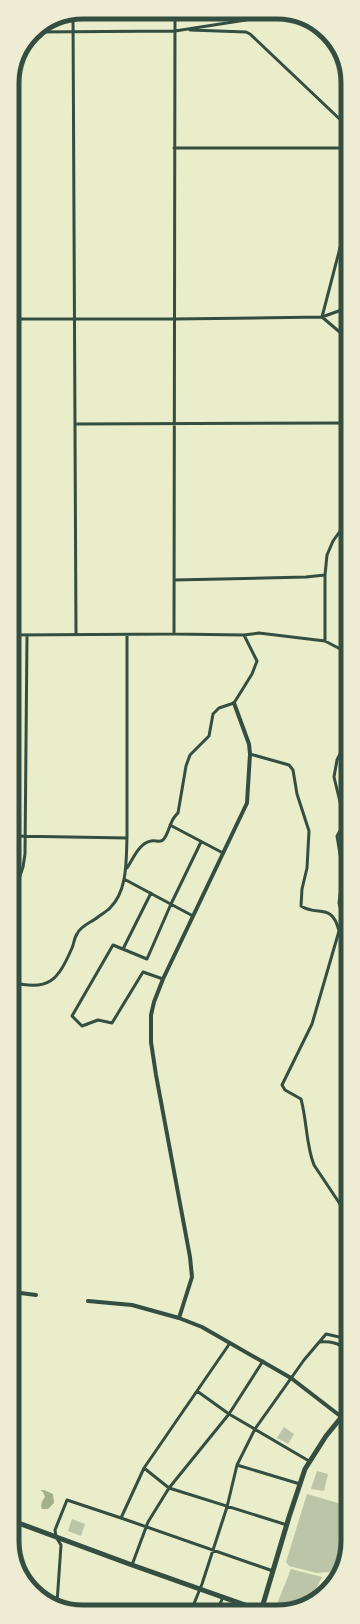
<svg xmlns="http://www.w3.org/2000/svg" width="360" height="1624" viewBox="0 0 360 1624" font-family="Signika,sans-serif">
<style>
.water{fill:#a3b18a}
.building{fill:#bcc5a7}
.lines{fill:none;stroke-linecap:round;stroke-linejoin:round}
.minor{stroke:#344e41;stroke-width:3}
.tertiary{stroke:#344e41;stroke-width:4}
.trunk{stroke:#344e41;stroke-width:5}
.rim{fill:none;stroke:#344e41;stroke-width:5}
</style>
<rect width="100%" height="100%" fill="#e9edc9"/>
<path class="water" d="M40 1490H44L53 1494 54 1503 48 1509H42C40 1505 42 1501 45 1497L43 1492Z"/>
<path class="building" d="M284 1427 294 1434 288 1444 277 1438Z
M317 1471 328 1474 324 1491 311 1489Z
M307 1494 348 1506V1535L338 1563 335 1569 329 1572 317 1573 289 1566 286 1562Z
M72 1519 85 1524 81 1536 68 1531Z
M291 1569 322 1577 310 1600 285 1611 277 1604Z"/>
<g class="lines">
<path class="minor" d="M73 14 76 635
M190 30 246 32 250 34 347 126
M35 32 175 31 246 20 255 14
M174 148H347
M322 317 347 221
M322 317 342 334 347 344
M12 319H174L322 317 347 308
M75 424 348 423
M174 580 306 577 325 575
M174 634 175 13
M12 635 174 634 244 635 259 633 325 641 346 652 348 655
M325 641V575L327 555 333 541 348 520
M348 738 337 760 334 777 348 835
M250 754 289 765 293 770 297 794 309 831 307 868 302 889 301 906C318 917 332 902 339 931
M339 757 348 765
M344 824 337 836 343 872 339 903 344 923 339 931 312 1024 282 1085 285 1090 301 1099C307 1121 306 1145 314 1165L348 1216
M170 825 223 853
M12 836 127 838
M127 868C133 859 139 843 151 841 156 840 159 843 163 840 170 833 169 820 178 813L186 766 190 755 209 736 213 714 219 708 234 703 252 674 257 661 244 635
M124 879 193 916
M12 899 23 867 25 854 27 635
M123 949 151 893
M163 979 143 972 112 1023 98 1020 82 1026 72 1016 113 945 147 959 171 904 201 842
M12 982C49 992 58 980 72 948 74 944 74 938 77 934 80 926 92 922 98 917 102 914 107 911 110 908 128 890 126 860 127 838V635
M319 1342C331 1341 338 1343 348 1350
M197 1391 229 1414 309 1461
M237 1465 300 1484
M144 1468 169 1488 287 1525
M121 1518 273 1571
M132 1565 148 1522 169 1488 229 1414 263 1361
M57 1603 61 1545 56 1537 55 1530 67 1500 121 1518 144 1468 230 1343
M191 1611 202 1584 227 1507 237 1465 255 1429 304 1360 326 1334 348 1339
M217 1611 223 1597"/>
<path class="tertiary" d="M13 1292 36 1295
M88 1301 132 1305 179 1318 202 1327 291 1378 348 1422
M179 1318 192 1277 190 1257 156 1075 151 1042V1015L154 1002 163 979 247 803 250 754 249 744 234 703"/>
<path class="trunk" d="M13 1521 132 1565 262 1611
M261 1611 289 1517 305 1469 326 1436 348 1409"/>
</g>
<path d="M0 0H360V1624H0ZM83 19H277A64 64 0 0 1 341 83V1541A64 64 0 0 1 277 1605H83A64 64 0 0 1 19 1541V83A64 64 0 0 1 83 19Z" fill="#eeecd3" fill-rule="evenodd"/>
<path class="rim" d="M83 19H277A64 64 0 0 1 341 83V1541A64 64 0 0 1 277 1605H83A64 64 0 0 1 19 1541V83A64 64 0 0 1 83 19Z"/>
</svg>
